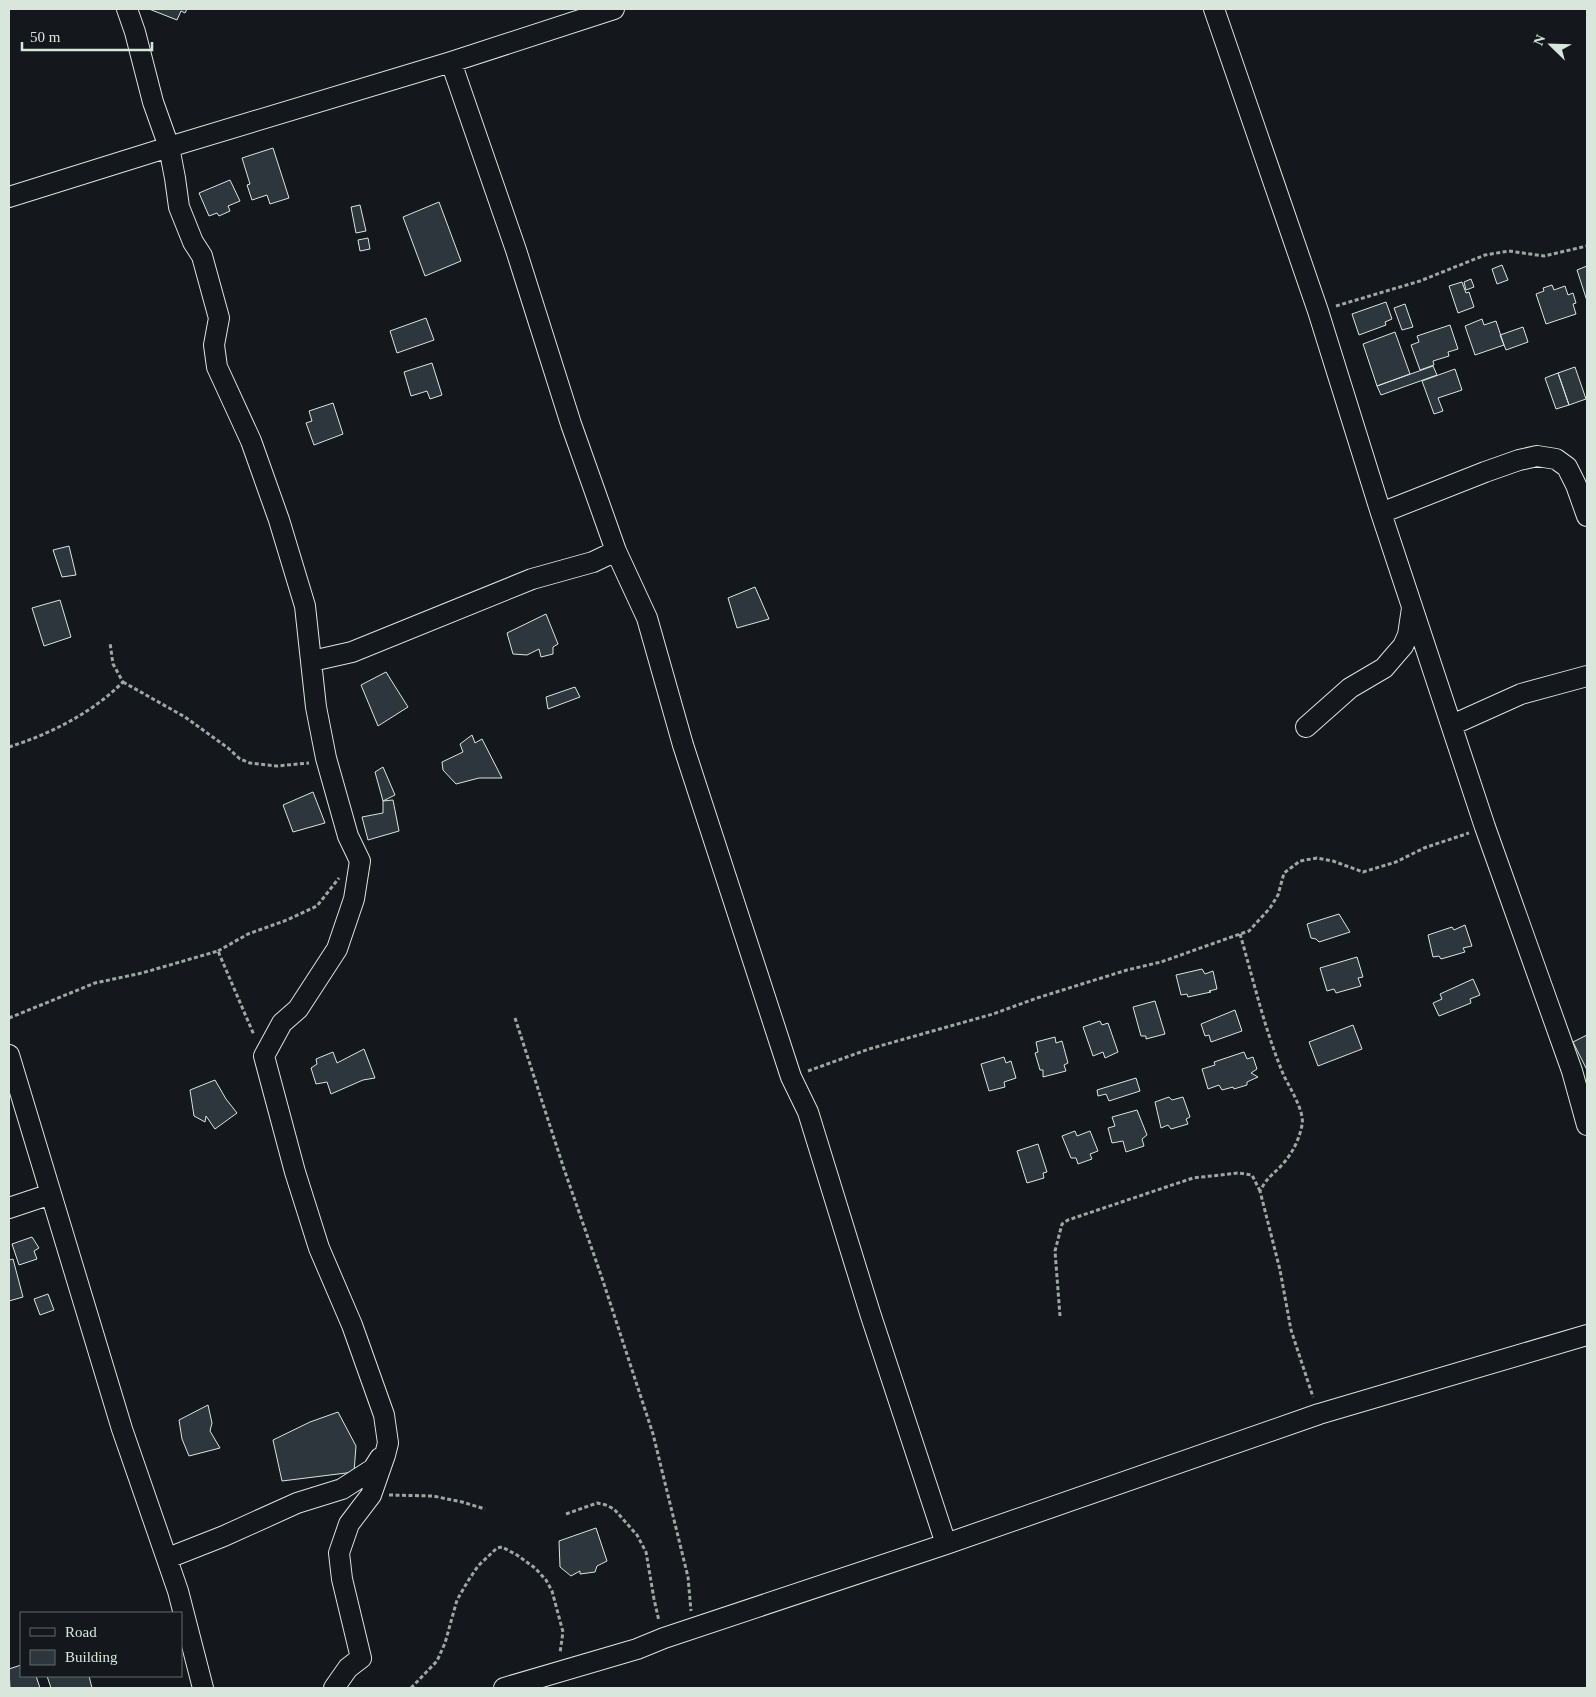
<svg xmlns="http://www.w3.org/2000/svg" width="1596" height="1697" viewBox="0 0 1596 1697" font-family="Georgia,serif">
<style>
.building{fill:#2c363c;stroke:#d8e6dc}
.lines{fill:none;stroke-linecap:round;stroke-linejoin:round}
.minor-casing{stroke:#d8e6dc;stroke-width:22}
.path{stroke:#9da8a2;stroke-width:3;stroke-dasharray:4 2.5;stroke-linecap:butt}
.minor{stroke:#14181c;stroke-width:20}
</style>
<rect width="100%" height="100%" fill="#14181c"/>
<path class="building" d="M149 9H187L185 13 181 11 177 20Z
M273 148 289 198 270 204 267 195 252 200 247 185 250 184 242 158Z
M230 180 240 201 228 206 230 211 219 216 217 213 209 216 199 193Z
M439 202 461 261 425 276 403 217Z
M360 205 366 231 356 233 351 207Z
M368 238 370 249 360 251 358 240Z
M1502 265 1508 280 1497 284 1492 269Z
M1587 266V301L1577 270Z
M1471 279 1474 287 1466 290 1464 282Z
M1462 282 1466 293 1469 292 1474 307 1458 313 1449 286Z
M1552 285 1554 290 1565 286 1568 295 1573 293 1576 303 1573 304 1576 314 1546 324 1536 294 1544 291 1543 288Z
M1386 302 1392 319 1385 322 1386 325 1359 335 1352 314Z
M1405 304 1413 327 1402 330 1394 308Z
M426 318 434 340 397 353 390 331Z
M1482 319 1484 325 1496 321 1504 345 1475 355 1465 326Z
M1450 325 1458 349 1448 352 1449 356 1433 361 1434 365 1420 370 1411 345 1419 342 1417 336Z
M1523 327 1528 342 1506 350 1500 335Z
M1395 332 1410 374 1377 386 1363 344Z
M432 363 442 395 430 399 427 391 411 396 404 372Z
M1433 366 1437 375 1381 395 1377 386Z
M1575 367 1586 399 1569 405 1558 373Z
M1455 369 1462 390 1438 398 1443 411 1434 414 1422 381Z
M1558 373 1569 405 1556 409 1545 378Z
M333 403 343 434 314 445 306 423 312 421 309 411Z
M69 546 76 575 62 577 53 550Z
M755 587 769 619 737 628 728 598Z
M60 600 71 637 44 646 32 608Z
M546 614 558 644 553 647V654L541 657 539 649 527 655 513 654 507 633Z
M386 672 408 707 378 726 361 685Z
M575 687 580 697 548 709 546 697Z
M472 735 475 743 482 739 502 778H479L456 784 443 770 442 762 463 752 460 744Z
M383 767 395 795 383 801 375 772Z
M313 792 325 823 293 832 283 805Z
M393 800 399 831 368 840 362 817 383 813V801Z
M1339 914 1350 932 1319 942 1316 939 1311 938 1307 924Z
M1465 925 1472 946 1463 948 1465 952 1441 959 1439 956 1433 957 1428 935 1452 927 1454 930Z
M1357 957 1363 977 1358 978 1361 986 1336 993 1334 989 1327 991 1320 968Z
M1202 969 1205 974 1213 971 1217 989 1209 991 1211 992 1188 997 1187 994 1181 995 1176 975Z
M1473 979 1480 995 1470 999 1471 1003 1439 1016 1433 1003 1442 999 1440 994Z
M1155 1001 1165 1034 1146 1039V1036H1141L1133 1007Z
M1235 1010 1242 1031 1211 1042 1209 1035 1205 1036 1201 1024Z
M1100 1021 1102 1025 1108 1023 1118 1052 1105 1058 1103 1052 1093 1056 1083 1027Z
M1353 1025 1362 1049 1318 1066 1309 1042Z
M1587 1035V1070L1573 1042Z
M1055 1037 1056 1043 1062 1041 1068 1063 1064 1065 1066 1071 1043 1077V1070H1040L1035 1053 1038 1052 1036 1042Z
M364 1049 375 1078 363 1080 331 1094 327 1082 316 1084 311 1068 317 1064 316 1059 333 1052 337 1063Z
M1244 1052 1247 1059 1253 1057 1257 1069 1251 1073 1258 1077 1247 1082V1085L1234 1089 1233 1087 1222 1090 1219 1085 1208 1089 1202 1069 1215 1065 1214 1062Z
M1004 1057 1006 1063 1011 1061 1016 1078 1004 1082 1005 1087 989 1091 981 1064Z
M1136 1078 1140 1091 1109 1101 1106 1094 1098 1096 1097 1090Z
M215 1080 226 1099 237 1113 215 1129 206 1116 205 1122 194 1116 190 1090Z
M1169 1097 1172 1100 1183 1097 1190 1117 1186 1119 1188 1124 1171 1129 1168 1125 1161 1128 1155 1102Z
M1137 1110 1147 1135 1142 1139 1144 1146 1126 1152 1123 1141 1112 1143 1108 1128 1115 1126 1112 1117Z
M1075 1131 1077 1136 1090 1131 1098 1151 1090 1154 1092 1159 1078 1164 1076 1158H1071L1062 1136Z
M1038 1144 1047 1172 1043 1173 1044 1178 1027 1183 1017 1151Z
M32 1237 39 1248 34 1251 37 1259 19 1265 12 1244Z
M13 1259 23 1297 9 1301V1260Z
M48 1294 54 1310 40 1315 34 1299Z
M208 1405 212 1423 210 1431 220 1448 189 1456 182 1439 179 1420Z
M338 1412 356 1446 354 1472 282 1481 273 1440 310 1422Z
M596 1528 607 1561 597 1566 595 1572 580 1574V1571L571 1576 560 1567 559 1541Z
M21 1665V1676H36L40 1688H10L9 1669Z
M47 1676H89L92 1688H51Z"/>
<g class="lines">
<g class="minor-casing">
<path id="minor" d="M127 9 135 32 153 102 169 147 175 178 179 207 193 242 202 256 219 318 214 345 217 367 251 441 279 520 305 606 316 707 326 758 348 836 360 861 354 899 337 949 298 1009 282 1023 264 1056 295 1172 319 1248 352 1325 384 1415 388 1443 385 1455 371 1495 349 1524 339 1553 342 1579 361 1658 348 1668 334 1688
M1214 9 1318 311 1381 513 1485 827 1572 1071 1587 1125
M451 62 516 250 571 424 616 551 647 618 683 745 791 1077 808 1112 870 1313 946 1544
M9 197 169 147 451 62 614 9
M1381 513 1485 472 1519 460 1537 456 1556 459 1567 467 1576 485 1587 516
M312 661 352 652 532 579 593 562 616 551
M1452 725 1521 694 1587 676
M1306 727 1350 688 1384 668 1396 654 1403 646 1408 635 1412 608
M9 1055 122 1429 178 1591 203 1688
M9 1208 51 1194
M168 1558 224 1536 297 1503 342 1489 373 1469 380 1458
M504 1688 637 1649 664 1638 946 1544 1319 1414 1587 1335"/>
</g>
<path class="path" d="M1336 306 1420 281 1485 255 1509 251 1544 256 1587 246
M123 682 185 717 228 748 240 759 250 763 277 766 309 763
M9 747C50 734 92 713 123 682L113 664 110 643
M1240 934C1254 982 1265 1031 1284 1076 1290 1088 1305 1112 1302 1125 1299 1141 1291 1156 1279 1168 1269 1178 1267 1178 1260 1191L1280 1270 1291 1330 1313 1397
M218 951 248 934 287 920 317 906 339 878
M9 1018 95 983 142 973 218 951 254 1035
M515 1018 564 1169 602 1278 653 1434 688 1577 691 1611
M808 1071 869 1049 993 1014 1037 998 1127 970 1161 962 1240 934 1249 931 1270 908 1278 895 1284 873 1300 861 1317 858 1333 861 1363 872 1396 862 1424 848 1469 833
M1060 1316 1055 1251 1062 1224 1068 1220 1193 1178 1238 1173 1252 1175 1260 1191
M389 1495 433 1496 462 1502 485 1509
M566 1514 597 1503 606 1505 614 1509 637 1535 646 1552 654 1599 659 1621
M411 1688 437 1661 445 1643 457 1600 468 1581 478 1566 497 1548 502 1547 517 1555 535 1568 546 1580 552 1591 563 1632 560 1653"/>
<use href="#minor" class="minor"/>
</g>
<rect width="1596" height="1697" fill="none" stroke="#d8e6dc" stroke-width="20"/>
<rect x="20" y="1612" width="162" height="65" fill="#14181c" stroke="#626a69"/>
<rect x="30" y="1628" width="25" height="8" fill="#14181c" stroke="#626a69"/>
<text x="65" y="1637" font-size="15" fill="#d8e6dc">Road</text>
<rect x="30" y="1650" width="25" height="15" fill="#2c363c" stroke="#626a69"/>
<text x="65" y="1662" font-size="15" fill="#d8e6dc">Building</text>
<g transform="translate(1551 45) rotate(293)" stroke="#14181c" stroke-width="4" paint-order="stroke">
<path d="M0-4L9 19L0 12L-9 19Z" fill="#d8e6dc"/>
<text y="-8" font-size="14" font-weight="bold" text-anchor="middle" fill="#d8e6dc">N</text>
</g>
<path d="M22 42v8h130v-8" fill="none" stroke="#d8e6dc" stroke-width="2.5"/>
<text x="30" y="42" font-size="15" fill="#d8e6dc" stroke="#14181c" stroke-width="4" paint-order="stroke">50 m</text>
</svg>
